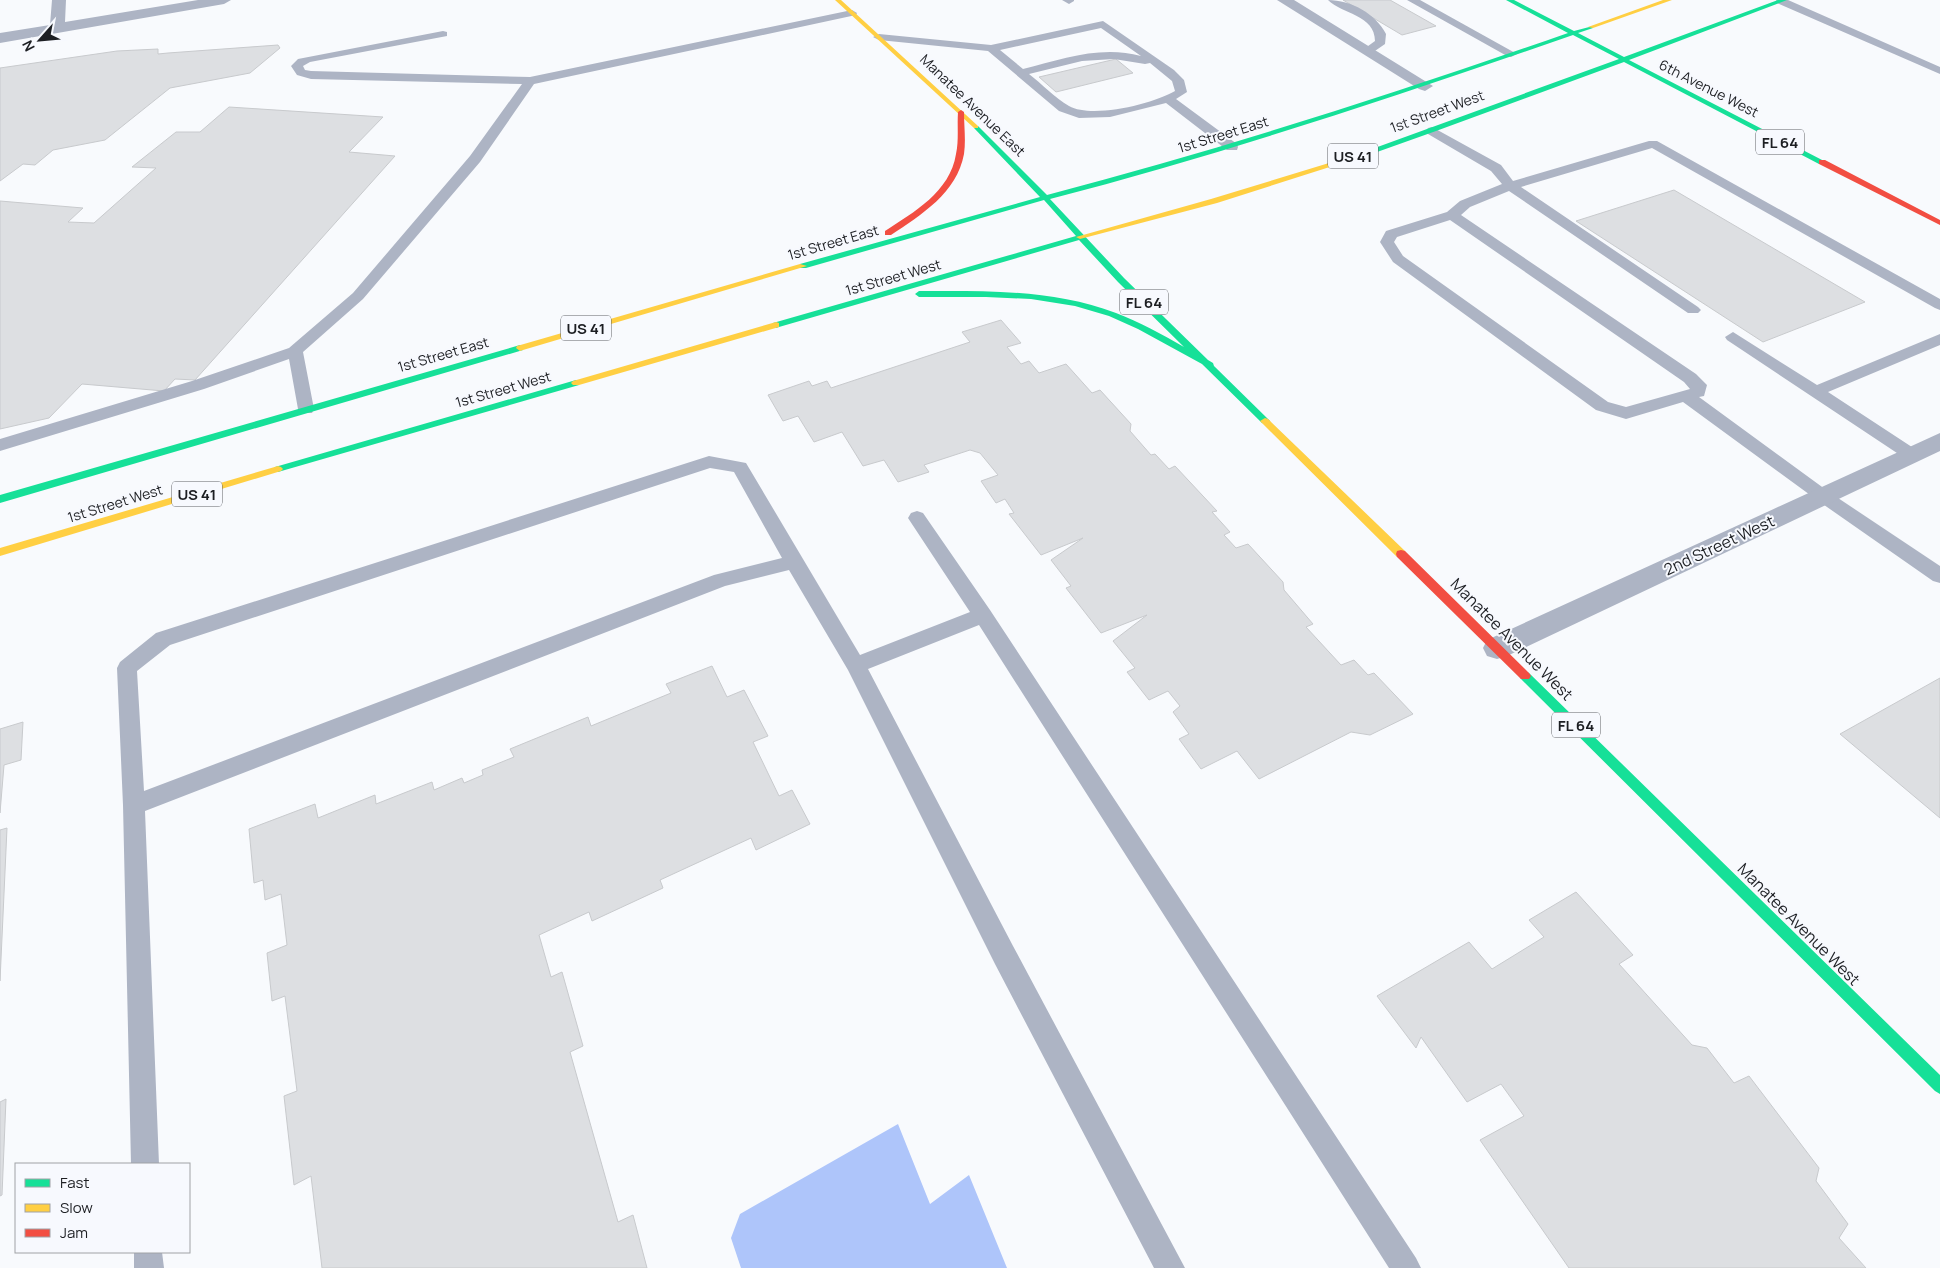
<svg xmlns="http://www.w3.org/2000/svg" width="1940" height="1268" viewBox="0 0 1940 1268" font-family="Manrope,sans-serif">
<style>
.water{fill:#aec5fa}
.building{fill:#dddfe2;stroke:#c8cacd}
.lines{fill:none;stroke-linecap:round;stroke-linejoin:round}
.lane{fill:#adb4c4;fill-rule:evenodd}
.street{fill:#adb4c4;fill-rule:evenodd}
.fast{fill:#16e098;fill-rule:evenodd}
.slow{fill:#ffcf43;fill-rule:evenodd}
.jam{fill:#f24e42;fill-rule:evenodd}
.labels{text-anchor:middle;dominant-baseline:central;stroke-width:4;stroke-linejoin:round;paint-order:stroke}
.far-street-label{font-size:14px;fill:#1d1f23;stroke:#f7f9fe}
.shield{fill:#f7f9fe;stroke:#5e6065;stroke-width:1}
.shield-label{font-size:15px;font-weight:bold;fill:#1d1f23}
.street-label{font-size:16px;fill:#1d1f23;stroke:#f7f9fe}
</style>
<rect width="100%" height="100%" fill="#f8fafd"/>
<path class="water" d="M898 1124 930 1204 969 1175 1007 1268H741L731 1238 740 1214Z"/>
<path class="building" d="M1343 0H1390L1436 26 1402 35Z
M278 45 280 48 250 73 170 88 105 140 53 150 35 165 23 164 0 181V68L117 51 158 49V54L168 53Z
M1116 59 1133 73 1056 92 1039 77Z
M229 107 383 117 349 152 395 156 195 380 175 379 164 391 82 384 49 418 0 429V201L83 208 68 222 94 223 156 168 132 167 176 132H200Z
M1674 190 1865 302 1763 342 1576 221Z
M1001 320 1021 343 1007 347 1021 364 1029 361 1039 373 1066 364 1092 393 1100 390 1131 424 1130 431 1151 455 1155 454 1169 469 1175 466 1217 511 1212 512 1230 532 1224 535 1236 548 1248 544 1283 582 1284 590 1313 624 1306 627 1341 665 1354 660 1368 675 1374 673 1413 714 1370 735 1351 732 1259 779 1237 751 1201 769 1179 739 1189 734 1173 712 1180 706 1168 691 1149 700 1127 672 1135 668 1113 641 1147 615 1101 633 1066 588 1071 586 1051 560 1083 538 1041 555 1009 514 1014 513 1005 499 996 503 981 481 998 475 980 453 970 450 924 465 929 472 898 482 884 460 863 466 842 432 814 442 798 416 783 421 768 395 809 381 812 386 827 381 831 388 970 342 962 332Z
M712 666 727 697 744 690 768 736 753 742 779 796 792 790 810 824 756 850 751 838 660 880 663 888 592 921 589 912 539 935 551 977 562 972 583 1046 570 1052 618 1222 633 1215 647 1268H322L311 1176 294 1185 284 1096 297 1091 285 996 272 1001 267 953 287 945 281 894 265 900 263 880 254 883 249 829 315 804 318 818 375 795 376 804 432 782 434 790 462 778 464 783 483 775 482 770 514 757 510 749 588 717 591 726 671 693 666 684Z
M1940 678V818L1840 734Z
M23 722 21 760 4 765 0 813V729Z
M7 828 0 981V830Z
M1576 892 1633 955 1619 964 1692 1045 1707 1048 1734 1083 1749 1076 1819 1168 1816 1181 1848 1224 1839 1238 1866 1268H1569L1480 1140 1524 1116 1501 1084 1467 1102 1421 1037 1416 1048 1377 996 1469 942 1492 969 1544 937 1529 920Z
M6 1099 2 1195 0 1196V1102Z"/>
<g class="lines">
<path class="lane" d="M1062 0H1074V1L1069 4Z
M1328 0C1351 0 1376 14 1386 34L1385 44 1372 53H1364V49L1375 41C1375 15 1342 14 1328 0Z
M1407 0H1420L1517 54 1511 57 1507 56Z
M1776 0H1788L1940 67V74L1777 3Z
M852 10 857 13 856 15 534 84 480 162 363 299 303 352 314 409 312 413H300L298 409 289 359 204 389 0 451V439L192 381 289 348 353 293 470 156 522 84 311 79 297 75 291 66 298 59 443 31 447 32V36L310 62 303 66 305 70 311 71 530 77Z
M1103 21 1174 70 1184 80 1187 92 1176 99 1237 144 1238 147 1237 150H1227L1166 103 1110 117 1079 118 1059 111 988 51 879 40 873 37 879 34 991 45ZM1101 28 1141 56C1101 45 1062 59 1023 69L1000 50ZM1114 59 1145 64 1150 63 1172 81 1175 91C1153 104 1092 119 1069 106 1055 98 1042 84 1029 74L1082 61Z
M1432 127 1501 165 1513 181 1649 141H1657L1940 299V310L1935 308 1652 148 1521 187 1698 307 1701 310 1698 313H1688L1509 191 1470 207 1461 215 1696 374 1707 385 1704 396 1699 397 1829 492 1940 566V583L1933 581 1817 500 1683 402 1626 419 1596 410 1393 262 1380 242 1386 231 1447 212 1460 201 1502 184 1491 171 1428 134 1426 131 1428 128ZM1450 220 1684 382 1690 389 1626 407 1608 402 1403 256 1394 242 1397 237Z
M1733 332 1817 385 1940 334V345L1828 392 1918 451 1921 455 1918 459H1906L1727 340 1725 337Z
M709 456 746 463 860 655 970 612 908 518 911 513 917 511 923 513 990 610 1416 1258 1421 1268H1389L979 625 868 669 1013 946 1185 1268H1154L995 964 848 670 789 570 725 586 145 811 159 1164H131L123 805 117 668 120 662 156 633ZM710 468 734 472 782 558 714 575 144 791 137 671 170 645Z
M134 1252H162L164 1268H134Z"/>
<path class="street" d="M52 0H66L65 22 198 0H231L224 4 0 43V33L50 25Z
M1277 0H1294L1433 86 1425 91 1419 89Z
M1940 433V451L1507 656 1497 659 1487 656 1483 648 1487 640Z"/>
<path class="fast" d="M1506 0H1514L1574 31 1593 26V28L1578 33 1624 57 1778 0H1787L1629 60 1826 162 1819 164 1624 62 1436 131 1335 167 1328 165 1619 59 1573 35C1400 95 1227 153 1050 199L1124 278 1208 360 1213 363 1214 366 1268 419 1270 421 1265 424 1262 423 1202 364 1138 329 1109 316 1075 306 1031 299 986 297H919L915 294 919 291C985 291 1053 289 1116 313 1139 322 1162 334 1184 347L1118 282 1079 240 779 327 776 328 772 325 773 323 1076 236 1044 200 806 268H800V264L1040 197 974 128V126H978L1047 195C1223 149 1396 93 1568 33Z
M520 345 523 346V350L0 503V495Z
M576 380 579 381V385L278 472 273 469 275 467Z
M1525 671 1529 673 1940 1075V1094L1935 1091 1521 679 1519 676 1521 673Z"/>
<path class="slow" d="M835 0H841L978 126V128H974Z
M1663 0H1672L1593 28 1588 27Z
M1329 163 1336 165 1217 203 1080 239 1076 237 1211 199Z
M800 264 807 266 523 350 520 351 516 348 517 346Z
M776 322 779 323V327L579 385H573L571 383 573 381Z
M1265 418 1268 419 1405 551 1406 554 1405 557H1397L1262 423 1260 421Z
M278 466 281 467 283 469 281 471 0 556V548Z"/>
<path class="jam" d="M961 110 964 112C964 126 966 140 964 154 957 193 921 215 891 235H885V231C914 212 950 192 956 154 959 140 957 126 958 112Z
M1819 160H1825L1940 220V225L1819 164Z
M1401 550 1405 551 1529 673 1531 676 1529 679H1521L1397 557 1396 554 1397 551Z"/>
</g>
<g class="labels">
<g class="far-street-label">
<text transform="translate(1709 88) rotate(27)">6th Avenue West</text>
<text transform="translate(973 105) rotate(44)">Manatee Avenue East</text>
<text transform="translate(1437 111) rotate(-20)">1st Street West</text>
<text transform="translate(1223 134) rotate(-17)">1st Street East</text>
<text transform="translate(833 242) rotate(-16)">1st Street East</text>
<text transform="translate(893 277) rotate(-16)">1st Street West</text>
<text transform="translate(443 354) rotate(-16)">1st Street East</text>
<text transform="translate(503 389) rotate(-16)">1st Street West</text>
<text transform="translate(115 503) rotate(-17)">1st Street West</text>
</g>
<g class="shield">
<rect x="1756" y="129.5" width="48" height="25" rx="4"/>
<rect x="1328" y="143.5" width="50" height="25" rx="4"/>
<rect x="1120" y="289.5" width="48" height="25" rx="4"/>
<rect x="561" y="315.5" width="50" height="25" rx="4"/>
<rect x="172" y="481.5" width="50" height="25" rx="4"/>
<rect x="1552" y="712.5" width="48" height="25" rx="4"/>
</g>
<g class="shield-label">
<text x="1780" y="142">FL 64</text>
<text x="1353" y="156">US 41</text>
<text x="1144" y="302">FL 64</text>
<text x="586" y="328">US 41</text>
<text x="197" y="494">US 41</text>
<text x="1576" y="725">FL 64</text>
</g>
<g class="street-label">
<text transform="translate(1719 545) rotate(-25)">2nd Street West</text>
<text transform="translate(1512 639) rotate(45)">Manatee Avenue West</text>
<text transform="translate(1799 924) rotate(45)">Manatee Avenue West</text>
</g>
</g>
<rect x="15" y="1163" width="175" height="90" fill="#f7f9fe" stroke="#a0a2a6"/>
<rect x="25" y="1179" width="25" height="8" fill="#16e098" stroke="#a0a2a6"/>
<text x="60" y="1188" font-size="15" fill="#1d1f23">Fast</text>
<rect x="25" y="1204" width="25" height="8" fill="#ffcf43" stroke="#a0a2a6"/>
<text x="60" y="1213" font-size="15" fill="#1d1f23">Slow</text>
<rect x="25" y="1229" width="25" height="8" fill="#f24e42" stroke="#a0a2a6"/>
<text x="60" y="1238" font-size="15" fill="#1d1f23">Jam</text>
<g transform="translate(40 40) rotate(243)" stroke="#f7f9fe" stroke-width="4" paint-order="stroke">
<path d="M0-4L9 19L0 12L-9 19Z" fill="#1d1f23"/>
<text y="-8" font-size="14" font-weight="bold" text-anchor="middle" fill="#1d1f23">N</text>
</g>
</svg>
